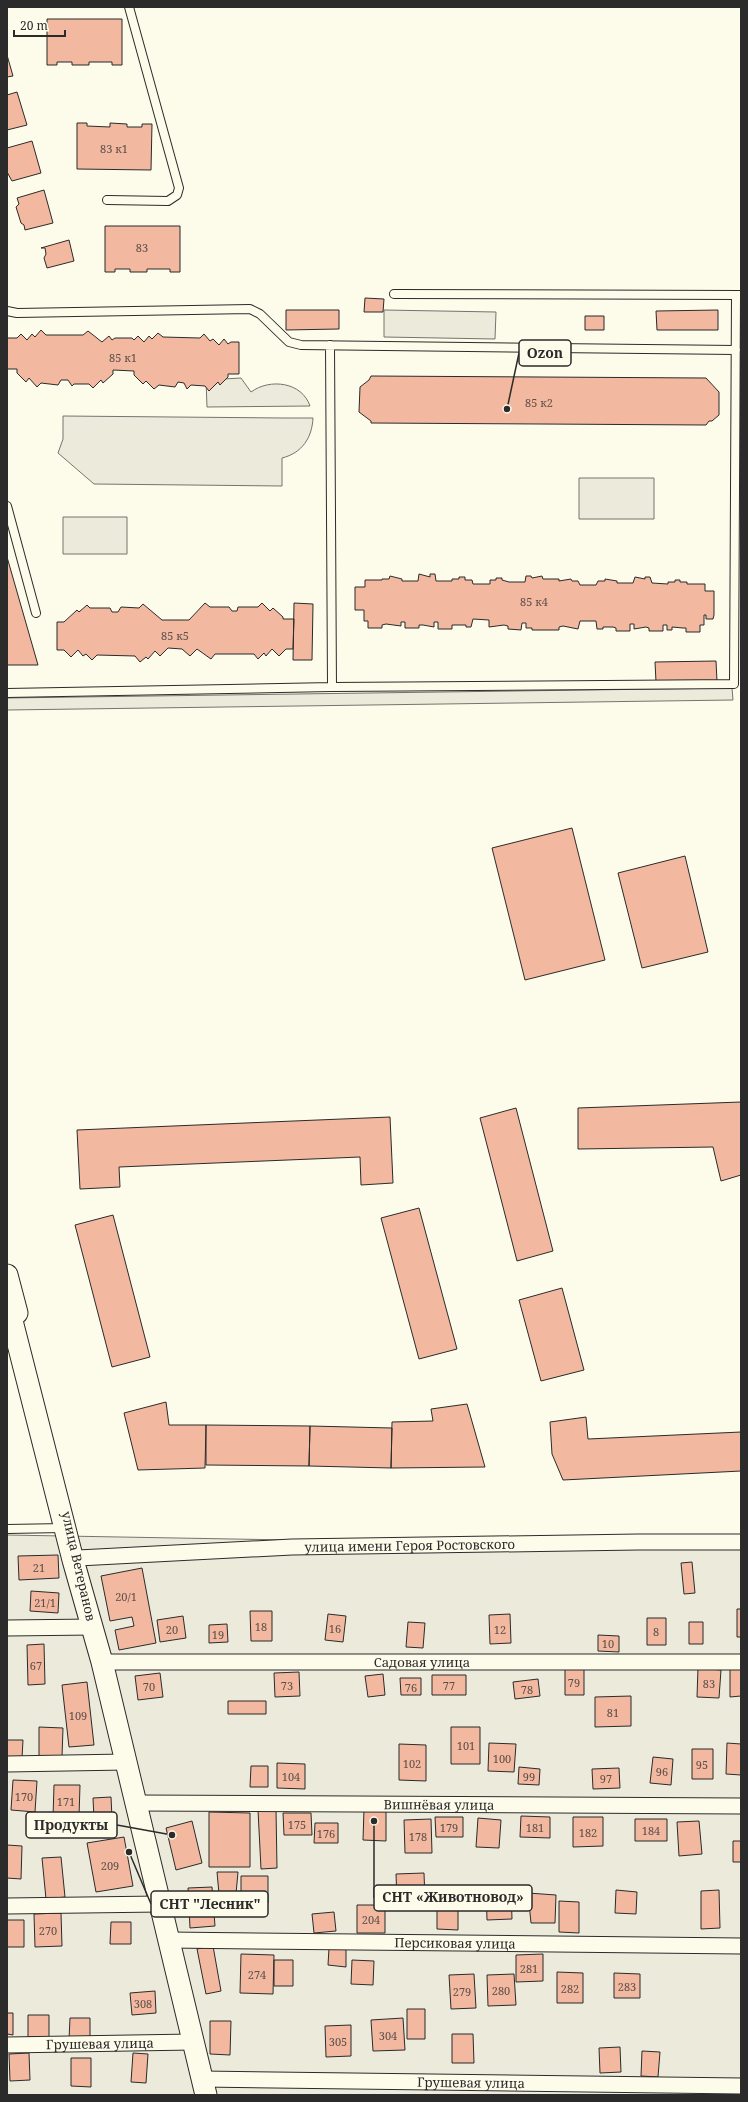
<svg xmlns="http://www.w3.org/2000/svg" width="748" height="2102" viewBox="0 0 748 2102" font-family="'Noto Serif',serif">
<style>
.green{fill:#ecebdb;stroke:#74746e}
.parking{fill:#eceadb;stroke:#74746e}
.building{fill:#f2b8a0;stroke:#2b2b2b}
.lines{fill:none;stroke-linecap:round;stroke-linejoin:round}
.lane-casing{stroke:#2b2b2b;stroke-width:10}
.street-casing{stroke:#2b2b2b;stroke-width:17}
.secondary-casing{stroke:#2b2b2b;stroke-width:23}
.lane{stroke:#fdfbea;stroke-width:8}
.street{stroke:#fdfbea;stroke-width:15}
.secondary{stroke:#fdfbea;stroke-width:21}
.labels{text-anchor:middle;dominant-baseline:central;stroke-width:3;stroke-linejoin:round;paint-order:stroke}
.number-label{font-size:11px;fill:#5d4e48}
.street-label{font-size:13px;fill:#2b2b2b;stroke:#fdfbea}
.leader{fill:none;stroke:#2b2b2b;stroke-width:1.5}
.callout-dot{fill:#2b2b2b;stroke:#fdfbea;stroke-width:1.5}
.callout{fill:#fdfbea;stroke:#2b2b2b;stroke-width:1.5}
.callout-label{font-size:14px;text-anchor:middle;font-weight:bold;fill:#2b2b2b}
</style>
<rect width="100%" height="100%" fill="#fdfbea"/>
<path class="green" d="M241 378 251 392C270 378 302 382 310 406L207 407 206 380Z
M63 416 283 418H313C312 438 302 453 282 458V486L94 484 58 453 63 439Z
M579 478H654V519H579Z
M63 517H127V554H63Z
M7 1535 741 1548V2095H7Z"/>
<path class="parking" d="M384 310 496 312 495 339 384 337Z
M732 688 733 700 7 710V698Z"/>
<path class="building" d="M47 19H122V65H112V62H89V65H72V62H57V65H47Z
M7 55 13 76 7 77Z
M17 92 27 125 7 130V95Z
M77 123H87V126L110 127V123L127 124V127H142V124H152L151 170 77 169Z
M32 141 41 173 12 181 7 172V148Z
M44 190 53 223 25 230 24 225 21 223 16 207 19 204 17 198Z
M105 226H180V272H170V269H147V272H130V269H115V272H105Z
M69 240 74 261 47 268 44 258 46 254 45 248H41Z
M365 298 384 299 383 312H364Z
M286 310H339V329L286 330Z
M718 310V330H657L656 311Z
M585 316H604V330H585Z
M41 330 46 335H83L88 331 102 342 109 336 112 340 115 338H132L134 340 138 336 144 342 149 336 152 339 158 333 163 337 200 338 204 334 210 341 213 339 219 345 224 339 228 344 231 342H239V374H228V377L220 385 218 382 209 391 205 386 191 385 187 389 184 383 178 382 175 387 159 385 154 389 146 381 143 384 134 375V371L113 370V374L103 383 101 380 93 388 89 384H74L72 386 68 380H61L58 385 41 383 37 387 29 378 26 382 17 373V369H7V338H17L21 334 27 340 32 334 35 337Z
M371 376 706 378 719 392V415L712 421H709L706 425 371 423V421L359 412 360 387 369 380Z
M7 557 38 665H7Z
M419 574 430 577V574H435L436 581H452V579H459V577H465V580H472L473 584H490V580H496V578H502V580L509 582H525L526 576H531L532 578 542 576 543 579H559V581L571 579 572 581H578L580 585H596L598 581H605V579L617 581V583H633L635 577 645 579V577H650L652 583 668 584V582H675V580H680V582H687V584H705V591H714V615L713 619H706V615H704V625H700V632H686V628H683L672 627V630H667V625H663V631H649V628L646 627 634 629V624H630V631H616V628L613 627H603V629H597L596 621H580L578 629 563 626 559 627V630H532V628H526V623H522L521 630 508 629V626L504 625 489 627V620L473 619 471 627H466V625H452V629H438V622H434V627L423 625H419V628H405V622H401V626L386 624 382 625V628H368V621H364V610H355V587H365V580H382V579H389L390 576 402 579V581H418Z
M205 603 210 607H229L232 611H237L238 607H258L262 603 270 611 273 608 283 617V619H294L293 649H286L279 656 272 649 266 656 264 653 258 659 254 654H215L211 659 197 649 190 656 182 649 168 648 160 656 155 651 148 659 146 657 140 662 135 656 97 655 92 660 86 654 83 656 78 650 71 657 64 650H57V622H64L77 610 79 612 87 605 90 608H110L112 612H118L121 607 139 608 143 604 162 620H189Z
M294 603 313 604 312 660H293Z
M716 661 717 681 656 682 655 662Z
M572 828 605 960 525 980 492 848Z
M685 856 708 952 642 968 618 873Z
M741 1102V1175L721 1181 713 1147 578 1149V1108Z
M516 1108 553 1251 517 1261 480 1118Z
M390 1117 393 1183 361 1185 360 1157 119 1167 120 1187 80 1189 77 1130Z
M419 1208 457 1349 419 1359 381 1218Z
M113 1215 150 1357 112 1367 75 1225Z
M562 1288 584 1370 541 1381 519 1300Z
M166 1402 169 1425H206L205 1468 138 1470 124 1413Z
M467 1404 485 1467 391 1468 392 1422 433 1421 431 1409Z
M586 1417 588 1439 741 1432V1471L563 1480 552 1454 550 1422Z
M206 1425 310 1426 309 1466 206 1465Z
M310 1426 392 1428 391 1468 309 1466Z
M58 1555 59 1578 19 1580 18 1556Z
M692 1562 695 1593 684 1594 681 1563Z
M142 1568 156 1643 119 1650 115 1630 134 1626 132 1617 110 1621 101 1576Z
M31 1591 59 1593 58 1613 30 1611Z
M737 1609H741V1637H737Z
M250 1611H272V1641H251Z
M328 1614 346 1616 343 1642 325 1640Z
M510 1614 511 1643 490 1644 489 1615Z
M183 1616 186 1638 160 1642 157 1620Z
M647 1618H666V1645H647Z
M408 1622 425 1623 423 1648 406 1647Z
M689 1622H703V1644H689Z
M227 1624 228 1642 209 1643V1625Z
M598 1635 619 1636V1652L598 1651Z
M44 1644 45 1684 28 1685 27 1645Z
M698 1668 721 1670 719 1698 697 1697Z
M565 1669H584V1695H565Z
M730 1669H741V1696L730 1697Z
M299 1672 300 1696 275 1697 274 1673Z
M160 1673 163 1697 138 1700 135 1676Z
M383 1674 385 1695 368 1697 365 1676Z
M432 1675H466V1695H432Z
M400 1678H421V1695H401Z
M538 1679 540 1696 515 1699 513 1682Z
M87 1682 94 1745 69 1747 62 1685Z
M631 1696V1726L595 1727V1697Z
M228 1701H266V1714H228Z
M39 1727 63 1728 62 1757H39Z
M451 1727H480V1764H451Z
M7 1740H23L22 1758H7Z
M489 1743 516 1744 514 1772 488 1771Z
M727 1743 741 1744V1775L726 1774Z
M399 1744 426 1745V1781L399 1780Z
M692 1749H713V1779H692Z
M653 1757 673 1759 671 1785 650 1783Z
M277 1763 305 1764V1789L277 1788Z
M251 1766H268V1787H250Z
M519 1767 540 1769 539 1785 518 1784Z
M619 1768 620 1788 593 1789 592 1769Z
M13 1780 37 1781 35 1812 11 1810Z
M54 1785H80L79 1817H53Z
M111 1797 112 1818 94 1819 93 1798Z
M276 1809 277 1868 261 1869 258 1810Z
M364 1809 386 1810V1841L363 1840Z
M209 1812 250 1813V1867H209Z
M283 1813H311L312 1835H284Z
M521 1816 550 1817V1838L520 1837Z
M435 1817H463V1837H436Z
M573 1817H603V1846L573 1847Z
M478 1818 501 1820 499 1848 476 1847Z
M431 1819 432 1853H405L404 1820Z
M635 1819H667V1841H635Z
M192 1821 202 1863 176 1870 166 1828Z
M699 1821 702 1854 679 1856 677 1822Z
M315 1823H338V1843H314Z
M124 1837 133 1886 96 1892 87 1843Z
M733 1841H741V1862H733Z
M7 1845 22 1846 21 1879 7 1878Z
M61 1857 65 1897 46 1899 42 1858Z
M217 1872H238L236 1894H219Z
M424 1873 425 1900 397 1901 396 1874Z
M241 1876H268V1903H241Z
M212 1887 215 1926 190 1928 188 1888Z
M486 1887H511L512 1919 487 1920Z
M616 1890 637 1892 636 1914 615 1913Z
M719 1890 720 1928 701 1929V1891Z
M528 1893 556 1895 555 1923H531Z
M559 1901 579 1902V1933L559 1932Z
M357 1905H385V1933H357Z
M437 1909H458V1930L437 1929Z
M334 1912 336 1931 314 1933 312 1914Z
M61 1913 62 1946 35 1947 34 1914Z
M7 1920H24V1947H7Z
M111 1922H131V1944H110Z
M213 1946 221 1991 206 1994 197 1949Z
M329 1948 346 1949V1967L328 1965Z
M241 1954 274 1955 273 1994 240 1993Z
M543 1954V1981L516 1982V1955Z
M274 1960H293V1986H274Z
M352 1960 374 1961 373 1985 351 1984Z
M557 1972 583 1973V2003H557Z
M614 1973 640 1974V1998H614Z
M474 1974 476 2008 451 2009 449 1975Z
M514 1974 516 2005 488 2006 487 1975Z
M155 1991 156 2013 132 2015 130 1993Z
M407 2009H425V2039H407Z
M7 2013H13V2035L7 2034Z
M28 2015H49V2037H28Z
M70 2018H90V2040H69Z
M403 2018 405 2050 373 2051 371 2020Z
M210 2021H231L230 2055 210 2054Z
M351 2025V2056L326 2057 325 2026Z
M452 2034H473L474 2063H452Z
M620 2047 621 2072 600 2073 599 2048Z
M642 2051 660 2052 658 2077 641 2076Z
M29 2053 30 2080 10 2081 9 2054Z
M133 2053 148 2054 146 2083 131 2082Z
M71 2058H91V2087L71 2086Z"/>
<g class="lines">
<g class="lane-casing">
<path id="lane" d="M107 200 168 201 177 195 179 188 129 7
M394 294 740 295
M7 311 17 313 250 309 260 314 289 342 301 345 736 350
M330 345 332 687
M7 506 36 613
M7 693 332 687 734 684 736 295
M7 1529 64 1528"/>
</g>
<g class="street-casing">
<g id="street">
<path id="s1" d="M78 1558 292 1547 638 1542H741"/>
<path d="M7 1628 93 1627"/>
<path id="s2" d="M102 1662H741"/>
<path d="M7 1764 126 1762"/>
<path id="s3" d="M136 1803 741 1806"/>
<path d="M7 1906 160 1904"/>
<path id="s4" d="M168 1940 741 1946"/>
<path id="s5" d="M7 2045 193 2042"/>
<path id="s6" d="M202 2079 741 2086"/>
</g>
</g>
<g class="secondary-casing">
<path id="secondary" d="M7 1275 17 1313
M7 1301 73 1560 102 1662 206 2095"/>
</g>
<use href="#lane" class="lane"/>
<use href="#street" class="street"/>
<use href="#secondary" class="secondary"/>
</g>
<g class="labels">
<g class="number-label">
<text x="114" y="148">83 к1</text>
<text x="142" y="247">83</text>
<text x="123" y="357">85 к1</text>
<text x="539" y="402">85 к2</text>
<text x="534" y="601">85 к4</text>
<text x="175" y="635">85 к5</text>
<text x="39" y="1567">21</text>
<text x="126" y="1596">20/1</text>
<text x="45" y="1602">21/1</text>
<text x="261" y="1626">18</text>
<text x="335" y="1628">16</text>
<text x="172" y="1629">20</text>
<text x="500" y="1629">12</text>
<text x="656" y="1631">8</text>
<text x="218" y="1634">19</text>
<text x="608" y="1643">10</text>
<text x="36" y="1665">67</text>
<text x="574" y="1682">79</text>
<text x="709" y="1683">83</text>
<text x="287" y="1685">73</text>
<text x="449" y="1685">77</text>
<text x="149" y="1686">70</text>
<text x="411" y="1687">76</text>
<text x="527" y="1689">78</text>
<text x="613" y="1712">81</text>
<text x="78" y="1715">109</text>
<text x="466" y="1745">101</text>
<text x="502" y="1758">100</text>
<text x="412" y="1763">102</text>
<text x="702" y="1764">95</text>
<text x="662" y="1771">96</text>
<text x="291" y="1776">104</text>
<text x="529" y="1776">99</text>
<text x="606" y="1778">97</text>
<text x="24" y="1796">170</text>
<text x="66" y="1801">171</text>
<text x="297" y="1824">175</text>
<text x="449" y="1827">179</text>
<text x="535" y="1827">181</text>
<text x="651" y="1830">184</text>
<text x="588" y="1832">182</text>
<text x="326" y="1833">176</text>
<text x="418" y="1836">178</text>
<text x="110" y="1865">209</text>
<text x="371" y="1919">204</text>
<text x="48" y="1930">270</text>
<text x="529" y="1968">281</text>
<text x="257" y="1974">274</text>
<text x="627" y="1986">283</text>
<text x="570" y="1988">282</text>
<text x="501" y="1990">280</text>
<text x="462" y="1991">279</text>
<text x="143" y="2003">308</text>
<text x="388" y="2035">304</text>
<text x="338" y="2041">305</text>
</g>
<g class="street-label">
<text stroke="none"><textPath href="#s1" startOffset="332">улица имени Героя Ростовского</textPath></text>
<text transform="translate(79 1566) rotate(77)">улица Ветеранов</text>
<text stroke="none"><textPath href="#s2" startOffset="320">Садовая улица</textPath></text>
<text stroke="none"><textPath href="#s3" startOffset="303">Вишнёвая улица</textPath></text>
<text stroke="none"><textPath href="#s4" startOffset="287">Персиковая улица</textPath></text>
<text stroke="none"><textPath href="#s5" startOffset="93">Грушевая улица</textPath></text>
<text stroke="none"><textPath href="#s6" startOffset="269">Грушевая улица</textPath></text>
</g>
</g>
<path class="leader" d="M507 409L519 353M172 1835L117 1825M374 1821L374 1898M129 1852L151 1904"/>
<g class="callout-dot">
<circle cx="507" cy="409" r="4"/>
<circle cx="172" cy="1835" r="4"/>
<circle cx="374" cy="1821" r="4"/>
<circle cx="129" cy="1852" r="4"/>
</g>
<g class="callout">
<rect x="519" y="340" width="52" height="26" rx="4"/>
<rect x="26" y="1812" width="91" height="26" rx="4"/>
<rect x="374" y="1885" width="158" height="26" rx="4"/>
<rect x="151" y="1891" width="117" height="26" rx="4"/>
</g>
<g class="callout-label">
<text x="545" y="358">Ozon</text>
<text x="71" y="1830">Продукты</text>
<text x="453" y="1902">СНТ «Животновод»</text>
<text x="210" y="1909">СНТ "Лесник"</text>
</g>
<rect width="748" height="2102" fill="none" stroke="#2b2b2b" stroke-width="16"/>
<path d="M14 30v6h51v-6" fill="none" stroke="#2b2b2b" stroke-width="2"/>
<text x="20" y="30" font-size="12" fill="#2b2b2b" stroke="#fdfbea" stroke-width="3" paint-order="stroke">20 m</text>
</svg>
